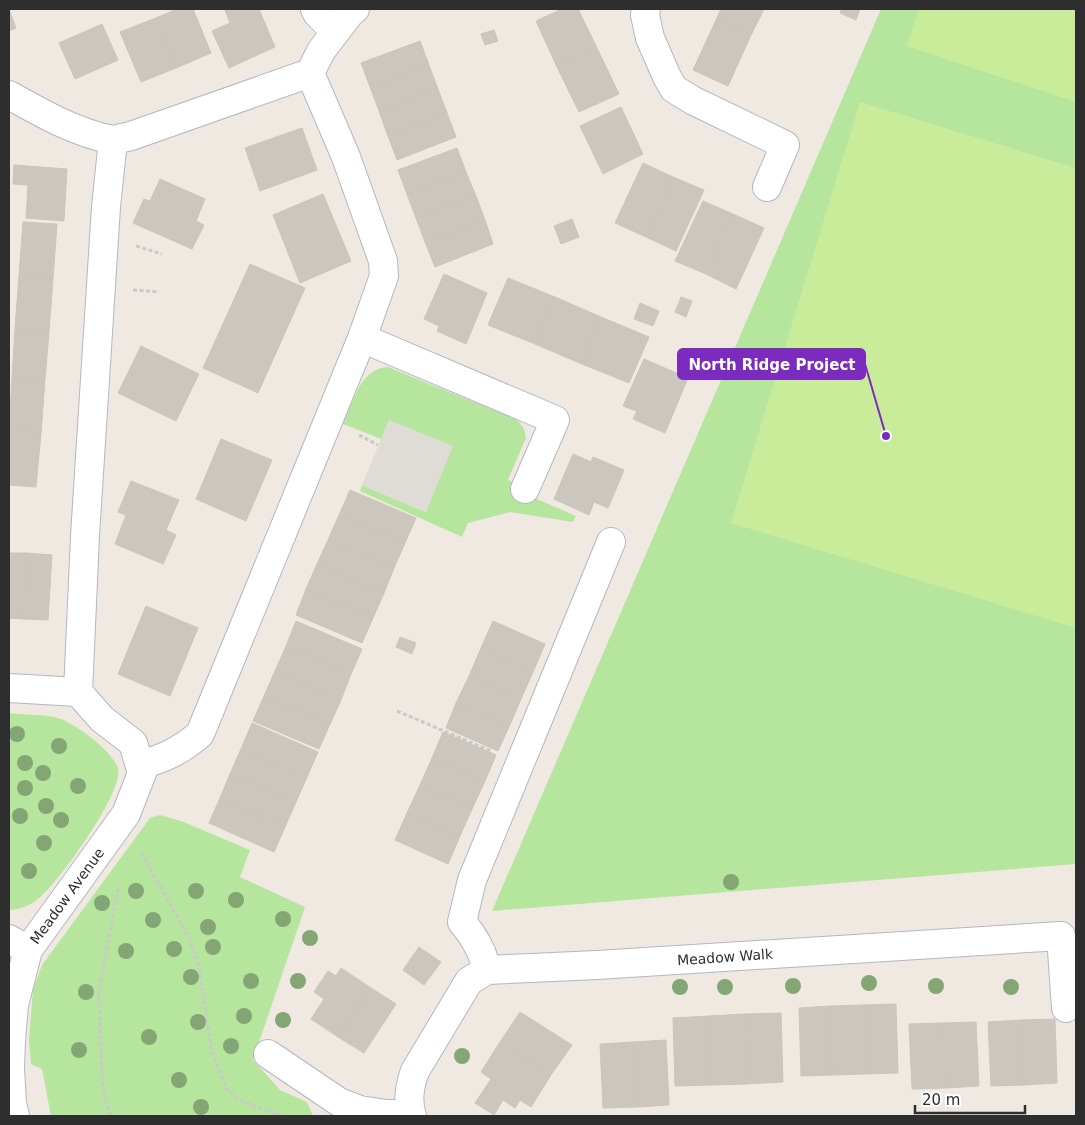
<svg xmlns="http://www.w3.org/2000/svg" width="1085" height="1125" viewBox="0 0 1085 1125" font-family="'DejaVu Sans',sans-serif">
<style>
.green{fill:#b6e59e}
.pitch{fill:#c9ec9a}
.plaza{fill:#dfdcd8}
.building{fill:#cbc7bf;stroke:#cbc5ba}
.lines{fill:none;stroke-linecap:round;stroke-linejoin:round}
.street-casing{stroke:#b4b7c1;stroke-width:30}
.path{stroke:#c9c9c9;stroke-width:3;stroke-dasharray:4 2.5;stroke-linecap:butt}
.street{stroke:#fff;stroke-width:28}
.tree{fill:#84a574}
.labels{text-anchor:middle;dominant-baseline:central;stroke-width:4;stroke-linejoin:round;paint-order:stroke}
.street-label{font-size:14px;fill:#2e2e2e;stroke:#fff}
.leader{fill:none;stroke:#7b2cbf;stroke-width:2}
.callout-dot{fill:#7b2cbf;stroke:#fff;stroke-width:2}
.callout{fill:#7b2cbf;stroke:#7b2cbf;stroke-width:2}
.callout-label{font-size:15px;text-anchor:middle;font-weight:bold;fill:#fff}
</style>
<rect width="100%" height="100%" fill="#efe9e1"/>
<path class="green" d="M881 9H1076V864L492 911Z
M388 367 515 419 520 423 524 429 526 438 508 480 526 486 523 493 576 516 573 522 510 512 468 523 462 537 360 491 362 485 426 512 389 420 381 439 343 424C353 403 360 368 388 367Z
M9 713C24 715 44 714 58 718 75 723 114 752 118 769 124 792 54 890 34 902 26 907 17 910 9 910Z
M160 815 181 821 250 850 240 877 305 907 253 1060 280 1090 307 1102 313 1116H51L42 1069 31 1064 29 1040 33 990 42 965 150 818Z"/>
<path class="pitch" d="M919 9H1076V102L907 46Z
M860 102 1076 168V628L731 523Z"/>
<path class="plaza" d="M389 420 453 446 426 512 362 485Z"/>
<path class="building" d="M9 9 16 28 9 31Z
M177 9H193L211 53 176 68 156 18Z
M227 9H259L275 47 229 68 212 31 230 23 225 10Z
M562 9H578L597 48 557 67 536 21Z
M721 9H764L751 35 716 20Z
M842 9H860L856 20 840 13Z
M156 18 176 68 141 82 120 32Z
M716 20 751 35 728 86 693 70Z
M102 24 118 60 75 79 59 43Z
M494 30 498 41 485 45 481 34Z
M420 41 429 65 370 87 361 63Z
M597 48 619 94 579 112 557 67Z
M429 65 438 89 379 111 370 87Z
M438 89 447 113 388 136 379 111Z
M621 107 643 154 603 174 580 126Z
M447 113 456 137 397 160 388 136Z
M302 128 317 170 260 191 245 148Z
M457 148 466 172 407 194 398 170Z
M643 163 673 177 646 237 615 223Z
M14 165 67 169 64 221 26 218 28 185 13 184Z
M466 172 476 196 416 218 407 194Z
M673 177 704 190 676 251 646 237Z
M160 179 205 199 196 221 204 225 192 249 133 223 144 199 150 201Z
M323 194 351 261 300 283 273 215Z
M476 196 485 220 425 242 416 218Z
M703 201 733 214 706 274 675 261Z
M733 214 764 228 736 289 706 274Z
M572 219 579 237 561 244 554 226Z
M485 220 493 244 435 267 425 242Z
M23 222 57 224 53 279 19 276Z
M250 264 305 288 258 393 203 368Z
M444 274 487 293 466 344 437 331 439 326 424 319Z
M19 276 53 279 49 332 15 329Z
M508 278 555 297 535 344 488 325Z
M555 297 601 317 582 364 535 344Z
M681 297 692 301 686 317 675 312Z
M640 303 659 311 653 326 634 319Z
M601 317 649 337 629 383 582 364Z
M15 329 49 332 45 379 12 377Z
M141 346 199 374 176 421 118 393Z
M644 359 688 378 665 433 633 419 637 411 623 406Z
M12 377 45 379 41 433 9 430Z
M9 430 41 433 36 487 9 485Z
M221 439 272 460 246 521 196 499Z
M573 454 591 462 593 457 624 470 608 508 594 502 589 515 554 499Z
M131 481 179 500 166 530 176 535 163 564 115 544 126 515 118 512Z
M350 490 416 518 405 543 339 515Z
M339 515 405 543 394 568 328 540Z
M328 540 394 568 384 593 317 564Z
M9 553H26L23 619 9 618Z
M26 553 52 555 48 620 23 619Z
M317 564 384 593 373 618 306 589Z
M306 589 373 618 362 643 296 615Z
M146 606 198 628 170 696 118 674Z
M296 621 362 649 351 674 286 646Z
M493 621 545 644 533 672 481 648Z
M400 637 416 643 412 654 396 647Z
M286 646 351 674 341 700 275 671Z
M481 648 533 672 521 699 469 676Z
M275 671 341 700 330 724 264 696Z
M469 676 521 699 509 727 456 703Z
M264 696 330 724 319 749 253 721Z
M456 703 509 727 498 751 446 728Z
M252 723 318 752 307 777 241 749Z
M443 732 496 755 485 781 432 758Z
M241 749 307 777 296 802 230 774Z
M432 758 485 781 472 809 420 785Z
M230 774 296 802 285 827 220 798Z
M420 785 472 809 460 836 407 813Z
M220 798 285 827 274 852 209 823Z
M407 813 460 836 448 864 395 840Z
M419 947 441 962 424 985 403 970Z
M341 968 371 988 338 1037 311 1019 324 999 314 992 328 971 336 976Z
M371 988 396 1004 364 1053 338 1037Z
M896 1004 898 1073 866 1074 864 1005Z
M864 1005 866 1074 832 1075 830 1006Z
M830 1006 832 1075 801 1076 799 1008Z
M520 1012 572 1045 551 1075 500 1042Z
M781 1013 783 1082 747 1084 745 1014Z
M745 1014 747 1084 712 1085 709 1016Z
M709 1016 712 1085 675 1086 673 1018Z
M1055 1019 1057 1083 1024 1085 1021 1020Z
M1021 1020 1024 1085 991 1086 988 1022Z
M976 1022 979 1086 945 1088 943 1023Z
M943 1023 945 1088 912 1089 909 1024Z
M666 1040 669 1105 638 1107 633 1042Z
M500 1042 551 1075 531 1107 520 1100 515 1108 503 1100 494 1115 475 1103 491 1079 481 1072Z
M633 1042 638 1107 603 1108 600 1044Z"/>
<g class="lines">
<g class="street-casing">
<path id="street" d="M315 9 317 13 335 32
M646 9 645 15 650 38 667 77 674 89 694 101 785 145 767 187
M9 95C41 113 76 133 113 140L106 207 85 536 78 692
M113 140 131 136 310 73 321 51 350 13 355 9
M362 338 555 420 525 489
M9 688 78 692 102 719 133 743 142 773 126 814 28 950 14 1005 11 1041 10 1068 12 1103 15 1116
M140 765C165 758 180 751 200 734L362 338 384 276 383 261 346 157 310 73
M9 939 28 950
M487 970C482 950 475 938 462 922L472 880 611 542
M268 1054 339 1102 360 1110 386 1114H411
M412 1116C407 1101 409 1087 415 1071L469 981 487 970 597 965 1061 936 1066 1008"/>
</g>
<path class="path" d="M136 246 162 254
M133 290 159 292
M359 435 378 445
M397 711 491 751
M141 852 189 938 199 967 211 1048 226 1088 234 1096 244 1102 283 1116
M112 1116 105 1100 102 1079 99 990 119 884"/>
<use href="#street" class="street"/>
</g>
<g class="tree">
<circle cx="17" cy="734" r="8"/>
<circle cx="59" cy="746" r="8"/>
<circle cx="25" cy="763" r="8"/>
<circle cx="43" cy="773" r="8"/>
<circle cx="78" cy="786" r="8"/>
<circle cx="25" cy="788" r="8"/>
<circle cx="46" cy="806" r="8"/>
<circle cx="20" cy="816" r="8"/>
<circle cx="61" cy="820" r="8"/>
<circle cx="44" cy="843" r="8"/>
<circle cx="29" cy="871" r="8"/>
<circle cx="731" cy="882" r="8"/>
<circle cx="136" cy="891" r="8"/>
<circle cx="196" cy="891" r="8"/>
<circle cx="236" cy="900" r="8"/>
<circle cx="102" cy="903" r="8"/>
<circle cx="283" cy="919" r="8"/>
<circle cx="153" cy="920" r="8"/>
<circle cx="208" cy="927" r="8"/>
<circle cx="310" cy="938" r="8"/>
<circle cx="213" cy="947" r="8"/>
<circle cx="174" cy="949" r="8"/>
<circle cx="126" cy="951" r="8"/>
<circle cx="191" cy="977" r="8"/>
<circle cx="251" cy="981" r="8"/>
<circle cx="298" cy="981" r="8"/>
<circle cx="869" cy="983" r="8"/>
<circle cx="793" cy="986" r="8"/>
<circle cx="936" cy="986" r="8"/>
<circle cx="680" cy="987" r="8"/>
<circle cx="725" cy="987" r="8"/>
<circle cx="1011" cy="987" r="8"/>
<circle cx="86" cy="992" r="8"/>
<circle cx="244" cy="1016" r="8"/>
<circle cx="283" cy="1020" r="8"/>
<circle cx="198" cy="1022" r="8"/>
<circle cx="149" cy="1037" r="8"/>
<circle cx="231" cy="1046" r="8"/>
<circle cx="79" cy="1050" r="8"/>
<circle cx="462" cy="1056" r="8"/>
<circle cx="179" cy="1080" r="8"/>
<circle cx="201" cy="1107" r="8"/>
</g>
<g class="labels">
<g class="street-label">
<text transform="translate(67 896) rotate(-54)">Meadow Avenue</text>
<text transform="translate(725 957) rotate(-4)">Meadow Walk</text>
</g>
</g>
<path class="leader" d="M886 436L865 364"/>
<circle class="callout-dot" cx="886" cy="436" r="5"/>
<rect class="callout" x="678" y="349" width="187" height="30" rx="5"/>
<g class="callout-label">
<text x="772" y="370">North Ridge Project</text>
</g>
<rect width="1085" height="1125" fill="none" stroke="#2e2e2e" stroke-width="20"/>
<path d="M915 1105v8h110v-8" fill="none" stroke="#2e2e2e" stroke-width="2.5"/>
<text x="922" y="1105" font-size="15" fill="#2e2e2e" stroke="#ffffff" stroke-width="4" paint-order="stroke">20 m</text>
</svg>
